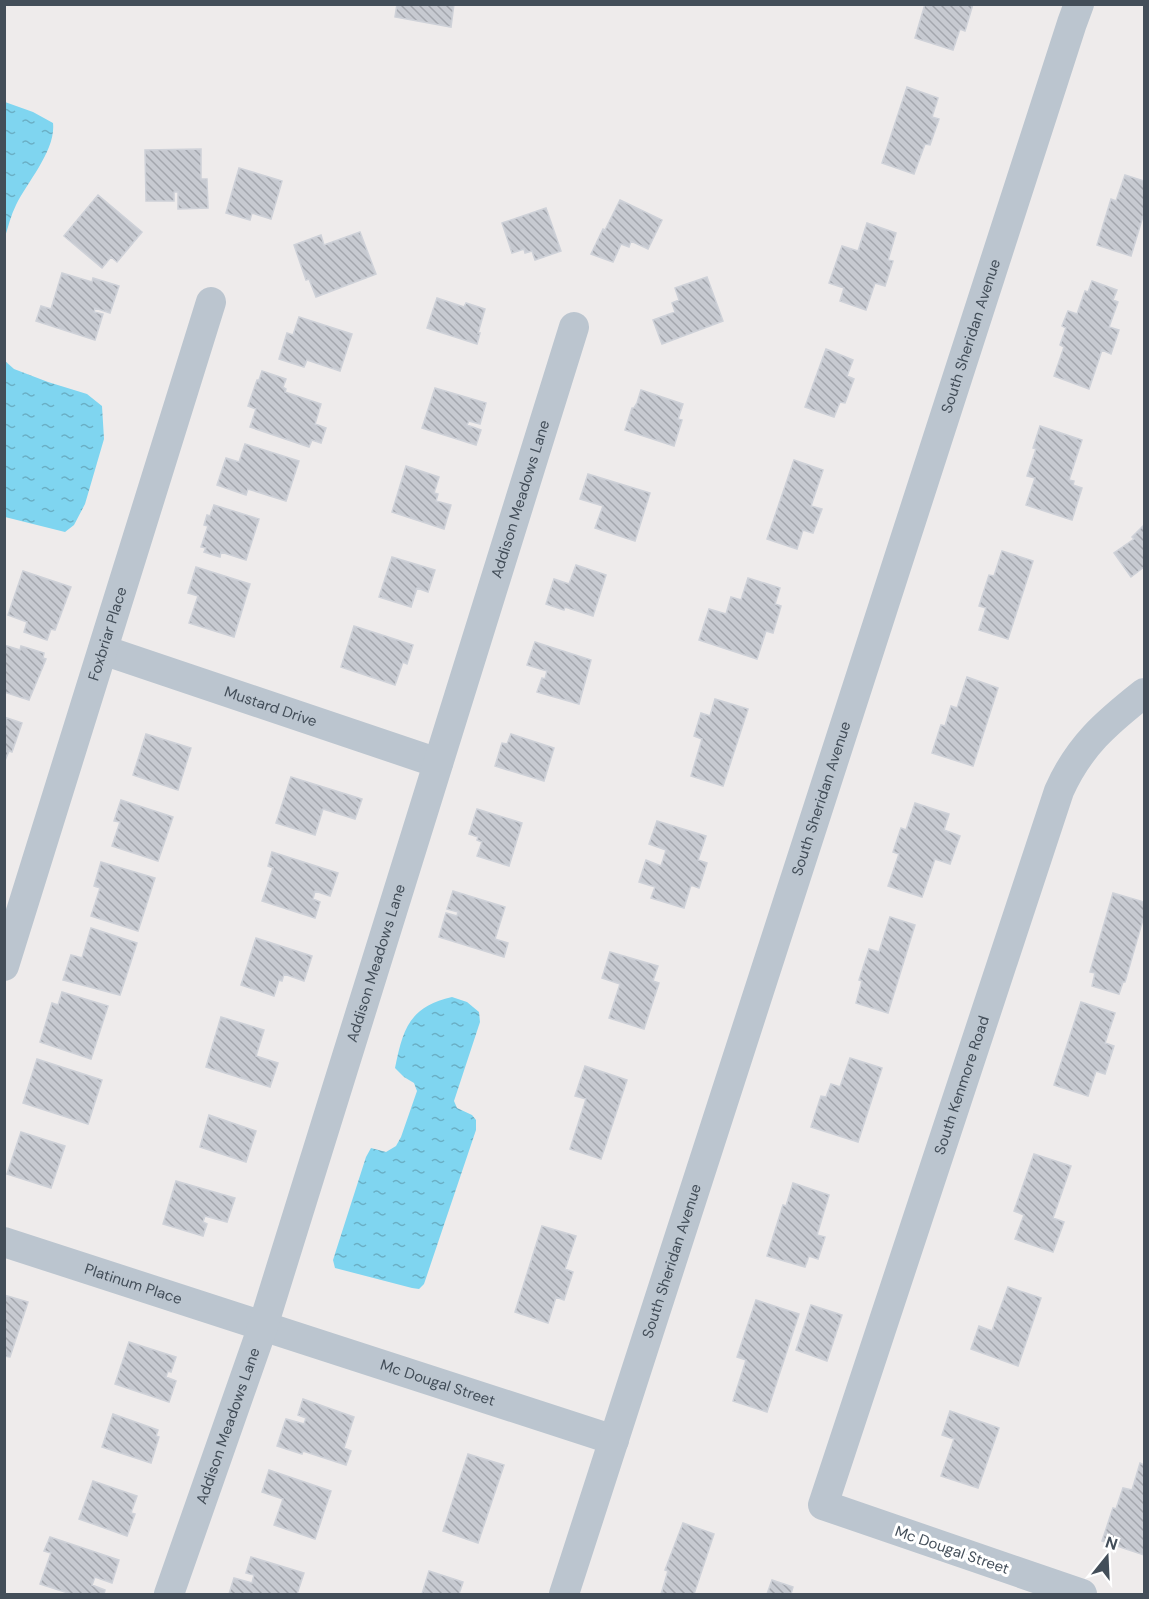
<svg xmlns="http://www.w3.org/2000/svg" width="1149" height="1599" viewBox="0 0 1149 1599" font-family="'DM Sans',sans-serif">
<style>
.water{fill:url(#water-ripples)}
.building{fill:url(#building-back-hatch);stroke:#ced1d8;stroke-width:1.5}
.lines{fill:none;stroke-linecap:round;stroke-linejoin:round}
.minor{stroke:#bbc5cf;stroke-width:30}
.labels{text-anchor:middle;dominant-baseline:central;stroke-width:6;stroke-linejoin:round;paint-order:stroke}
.street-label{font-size:15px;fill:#434e59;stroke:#fff}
</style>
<defs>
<pattern id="water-ripples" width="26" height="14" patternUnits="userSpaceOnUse" patternTransform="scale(1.5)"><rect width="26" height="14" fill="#7fd5f0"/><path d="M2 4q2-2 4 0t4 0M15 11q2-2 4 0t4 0" fill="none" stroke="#6aafc5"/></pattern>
<pattern id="building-back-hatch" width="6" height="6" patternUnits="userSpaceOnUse" patternTransform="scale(1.5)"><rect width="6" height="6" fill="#c7cad1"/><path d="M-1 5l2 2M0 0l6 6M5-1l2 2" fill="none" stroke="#a3a6ad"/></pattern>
</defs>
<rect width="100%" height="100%" fill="#eeebeb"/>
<path class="water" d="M5 102 33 112 53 123C56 150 28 181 16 205 11 215 8 227 5 237Z
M5 361 14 369 48 382 87 394 102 406 104 439 85 504 74 525 65 532 5 517Z
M452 997 467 1002 479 1012 480 1022 454 1101 457 1108 472 1115 476 1120V1130L424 1284 419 1289 412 1288 335 1268 333 1260 366 1157 371 1148 386 1152 396 1146 401 1137 417 1091 414 1083 404 1077 395 1068C403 1029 409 1007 452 997Z"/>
<path class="building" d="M397 4H454L451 27 395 17Z
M925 4H973L965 31 960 29 953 50 915 38Z
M907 87 938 98 932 117 939 119 930 145 925 144 914 174 882 163Z
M201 149V179H207L208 208 178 209V192H174V201H146L145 150Z
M239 168 282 181 271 219 252 213 250 220 226 213Z
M1125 175 1144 181V213L1131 256 1097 245 1111 199 1116 201Z
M98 195 142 232 117 262 111 257 102 268 64 236Z
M620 200 662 220 648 249 631 241 629 247 621 244 613 262 591 254 603 229 605 230Z
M546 208 561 251 535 260 532 251 525 253 524 249 512 253 502 223Z
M867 223 896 233 888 260 893 261 885 286 875 283 866 310 840 301 844 288 829 283 842 246 858 251Z
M360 232 376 274 316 297 309 279 306 280 294 245 321 235 324 245Z
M62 273 92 282 93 278 119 286 110 313 95 308 94 312 103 314 95 340 36 321 41 306 51 309Z
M707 277 723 321 662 344 653 320 675 312 672 303 679 300 675 288Z
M1092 281 1117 290 1113 300 1118 302 1109 327 1119 330 1111 354 1102 350 1089 389 1054 376 1064 347 1060 345 1066 328 1062 326 1068 311 1077 314 1085 291 1088 292Z
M437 298 464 307 466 303 485 309 478 333H480L477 344 427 328Z
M299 317 352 334 340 371 307 360 304 367 279 359 287 333 293 335Z
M826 349 853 360 847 376 854 379 845 403 840 402 834 417 805 407Z
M262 371 286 379 283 387 286 389 285 392 321 404 315 424 326 428 321 443 312 440 309 447 250 427 256 409 248 406 257 380H259Z
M435 388 486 403 480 424 469 421 467 425 481 430 476 445 422 428Z
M641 390 683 404 678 419 682 420 674 446 625 430 632 408H634L637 403Z
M1040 426 1082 440 1069 480 1074 481 1073 485 1082 488 1072 520 1026 505 1035 478 1027 476 1036 449 1033 448Z
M245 444 299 461 286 501 248 489 246 495 217 485 226 458 239 462Z
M794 460 823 470 811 506 822 509 813 533 803 530 797 549 767 539Z
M406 466 439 477 434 493 438 494 436 501 451 505 444 529 392 512Z
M588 474 650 493 635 541 595 528 603 506 580 499Z
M214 505 259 519 246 560 221 552 220 557 204 552 206 548 201 547 208 526 204 525 207 515 210 516Z
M1144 525V567L1131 577 1114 553 1134 539 1132 537Z
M1002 551 1033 561 1008 639 979 630 986 608 979 606 989 575 994 576Z
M392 557 435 570 428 592 417 588 411 607 379 597Z
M576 565 606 575 593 616 565 607 564 610 546 604 554 579 569 584Z
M196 567 250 584 234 637 189 623 198 596 188 593Z
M23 571 71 587 55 630 51 629 47 640 24 632 27 622 8 615Z
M748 578 780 588 775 604 781 606 773 633 766 631 757 659 699 640 709 609 726 614 731 597 741 600Z
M354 626 413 645 407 664 403 662 395 685 341 667Z
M535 642 591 660 579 704 537 692 542 678 545 679 547 671 527 665Z
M4 645 20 650 21 646 44 653 43 658 46 659 29 700 4 692Z
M967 677 998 688 973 766 932 753 941 725 945 726 951 706 957 708Z
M715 699 748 709 723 786 691 776 702 739 694 736 701 713 710 716Z
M4 717 22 723 12 752 9 751 4 763Z
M146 734 191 748 178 790 133 775Z
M511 734 554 748 544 781 495 766 502 743 507 744Z
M291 777 362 799 355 819 323 809 315 835 276 823Z
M121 800 173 817 158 861 112 846 120 822 114 821Z
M915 803 949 814 944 830 960 836 950 864 935 859 922 897 888 886 899 854 893 852 901 828 906 830Z
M477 809 522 823 509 866 477 856 482 842 477 840 478 837 469 834Z
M657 821 706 836 698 860 707 863 699 888 691 885 684 908 651 898 655 887 639 882 646 860 661 866 666 850 649 844Z
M272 852 338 873 330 896 315 891 313 899 320 902 315 918 262 901 273 868 268 866Z
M101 862 155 878 138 931 91 916 100 888 94 886Z
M453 891 505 907 495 939 508 943 504 957 439 937 446 913 457 916 458 912 447 909Z
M1113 893 1144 902V916L1125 982H1123L1119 994 1092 986 1095 973 1090 972Z
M890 917 915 925 888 1013 856 1003 862 981 859 980 869 949 879 952Z
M91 928 137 943 120 995 63 980 71 955 82 958Z
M256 938 312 956 304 981 284 974 282 981 279 980 274 996 241 985Z
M610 952 658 966 653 981 659 983 644 1029 609 1018 620 984 602 978Z
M62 992 108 1006 91 1059 40 1042 52 1003 58 1005Z
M1081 1002 1115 1013 1105 1043 1114 1046 1105 1074 1096 1071 1088 1096 1054 1085Z
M221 1017 264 1030 256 1056 278 1063 270 1087 206 1067Z
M850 1058 882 1068 858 1142 811 1127 821 1096 826 1097 831 1084 840 1087Z
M37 1059 102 1080 88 1124 23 1103Z
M585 1066 627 1080 601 1159 570 1149 586 1099 575 1096Z
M209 1115 256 1131 246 1162 200 1147Z
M21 1132 65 1146 51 1188 7 1174Z
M1034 1154 1071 1166 1053 1218 1064 1222 1053 1252 1015 1239 1024 1215 1014 1211Z
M176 1181 235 1198 227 1222 205 1216 203 1222 207 1224 203 1236 163 1224Z
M793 1183 829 1195 817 1235 825 1237 818 1259 809 1256 805 1267 767 1256 783 1205 786 1206Z
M542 1226 576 1236 565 1269 573 1272 564 1300 556 1297 548 1323 515 1312Z
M1008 1287 1041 1298 1018 1366 971 1349 979 1326 992 1331Z
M4 1295 28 1302 10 1357 4 1356Z
M756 1300 799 1314 767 1412 733 1401 746 1360 737 1357Z
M811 1305 842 1315 827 1361 796 1350Z
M129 1342 176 1357 171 1372 168 1371 166 1377 176 1381 169 1402 115 1384Z
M303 1399 354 1417 344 1448 351 1451 346 1465 303 1451 302 1454 277 1446 286 1419 304 1424 306 1418 298 1415Z
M950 1411 999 1428 978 1488 941 1476 954 1439 942 1435Z
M113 1414 158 1430 156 1436 159 1437 151 1463 102 1447Z
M468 1454 504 1465 478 1543 443 1531Z
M1140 1463 1144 1465V1555L1102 1541 1113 1508 1116 1509 1123 1488 1132 1490Z
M269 1470 331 1491 315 1539 274 1525 283 1499 262 1492Z
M93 1481 137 1496 131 1513 135 1514 127 1536 79 1519Z
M683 1523 714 1534 694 1594H661L668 1571 665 1570Z
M50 1537 119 1560 112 1583 95 1577 92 1585 105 1590 104 1594H71L40 1584 51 1553 44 1551Z
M251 1557 304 1573 297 1594H229L234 1578 252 1583 254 1575 246 1573Z
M429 1571 463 1582 459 1594H422Z
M772 1580 793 1587 791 1594H794H767Z"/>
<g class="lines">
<g class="minor">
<path id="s1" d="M103 650 438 763"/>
<path id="s2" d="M4 966 211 302"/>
<path id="s3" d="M4 1242 614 1440"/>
<path id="s4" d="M169 1594 263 1326 574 327"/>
<path id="s5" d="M564 1594 1072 23 1079 4"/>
<path id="s6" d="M1082 1594 823 1505 1059 791C1079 746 1106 723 1144 693"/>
</g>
</g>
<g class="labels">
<g class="street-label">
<text stroke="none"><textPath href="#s5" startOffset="1322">South Sheridan Avenue</textPath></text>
<text stroke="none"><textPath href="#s4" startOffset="1150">Addison Meadows Lane</textPath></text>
<text stroke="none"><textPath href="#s2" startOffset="348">Foxbriar Place</textPath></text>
<text stroke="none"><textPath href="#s1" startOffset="177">Mustard Drive</textPath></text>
<text stroke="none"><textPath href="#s5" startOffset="836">South Sheridan Avenue</textPath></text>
<text stroke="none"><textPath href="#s4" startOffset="664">Addison Meadows Lane</textPath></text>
<text stroke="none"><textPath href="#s6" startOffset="716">South Kenmore Road</textPath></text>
<text stroke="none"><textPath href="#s5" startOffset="350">South Sheridan Avenue</textPath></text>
<text stroke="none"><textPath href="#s3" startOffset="136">Platinum Place</textPath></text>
<text stroke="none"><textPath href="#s3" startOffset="456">Mc Dougal Street</textPath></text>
<text stroke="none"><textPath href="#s4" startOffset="178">Addison Meadows Lane</textPath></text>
<text transform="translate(952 1550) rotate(19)">Mc Dougal Street</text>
</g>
</g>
<rect width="1149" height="1599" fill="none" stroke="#434e59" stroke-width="12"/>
<g transform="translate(1107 1557) rotate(18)" stroke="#ffffff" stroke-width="4.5" paint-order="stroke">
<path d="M0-4.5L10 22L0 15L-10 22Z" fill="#434e59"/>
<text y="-9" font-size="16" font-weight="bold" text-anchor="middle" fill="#434e59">N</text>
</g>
</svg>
